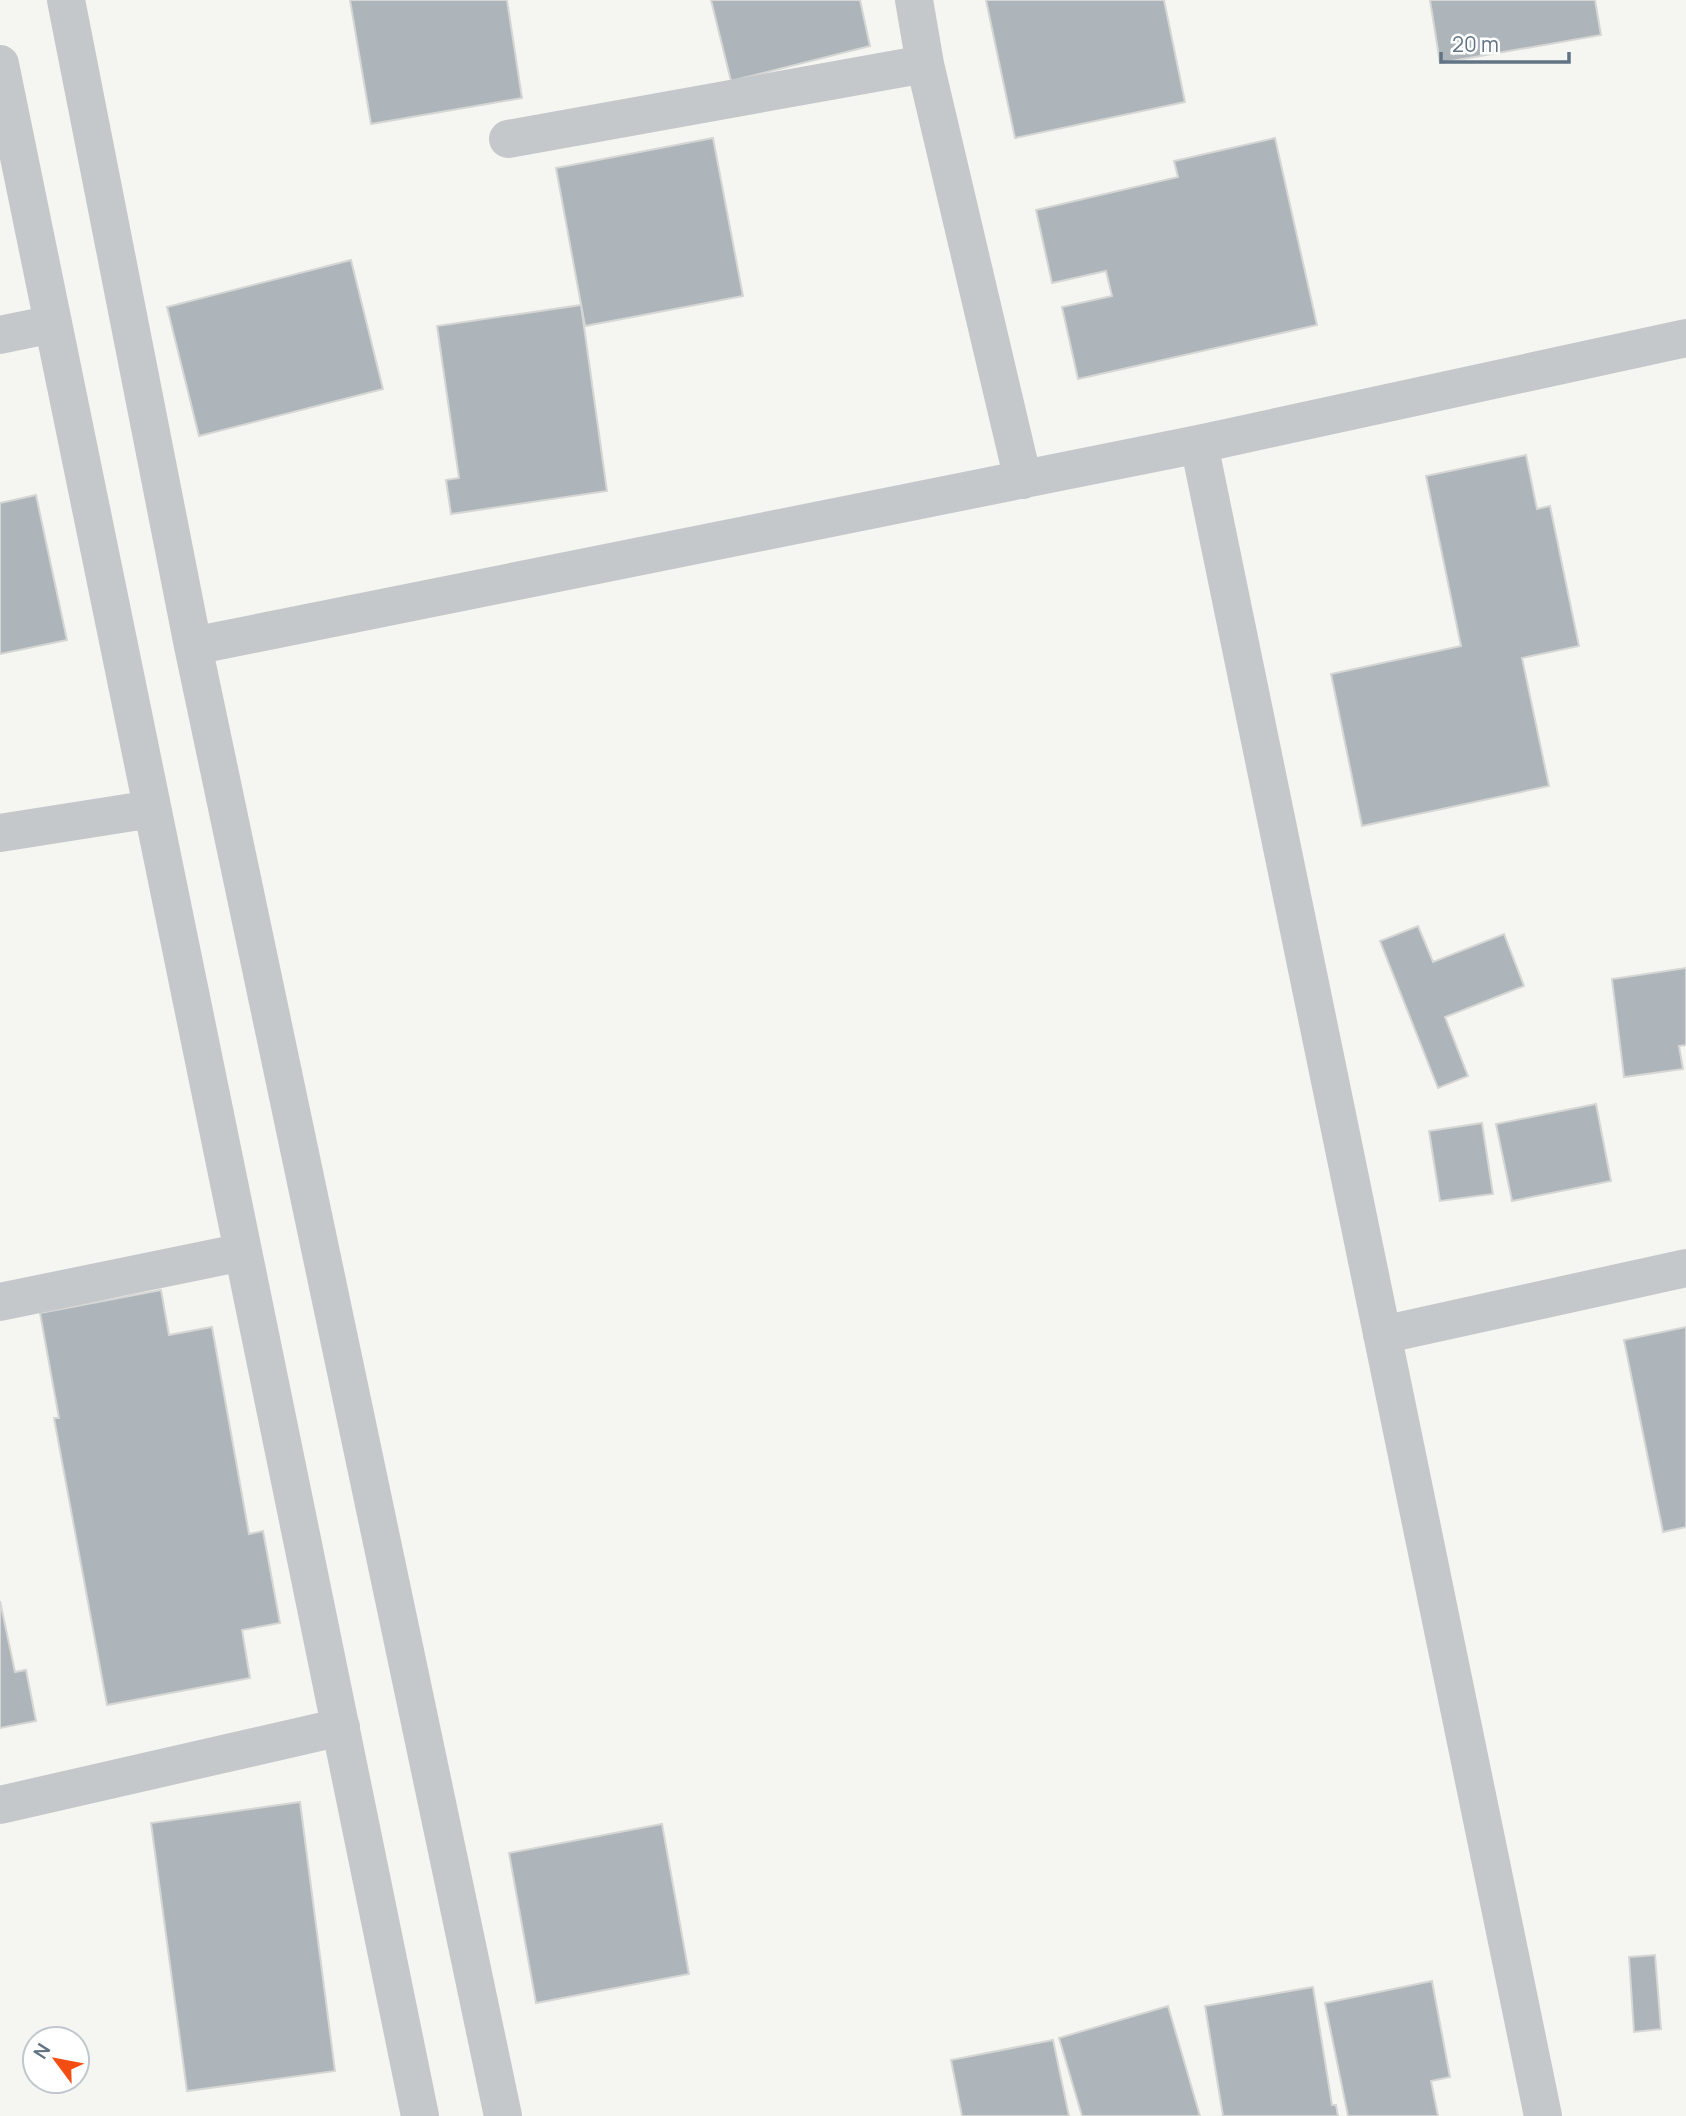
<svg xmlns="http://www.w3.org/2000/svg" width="1686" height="2116" viewBox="0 0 1686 2116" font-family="Manrope,sans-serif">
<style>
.building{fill:#adb5bb;stroke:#d6d6d4;stroke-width:2}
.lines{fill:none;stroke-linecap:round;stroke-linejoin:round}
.minor{stroke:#c4c8cb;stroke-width:38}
</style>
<rect width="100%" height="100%" fill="#f5f5f1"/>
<path class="building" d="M350 0H507L522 98 371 124Z
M711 0H860L870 46 731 81Z
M986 0H1164L1185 102 1015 138Z
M1430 0H1595L1601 35 1440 63Z
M713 138 743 296 585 326 556 168Z
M1275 138 1317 325 1078 379 1062 307 1112 296 1106 271 1052 283 1036 210 1178 177 1174 161Z
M351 260 383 389 199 436 167 307Z
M581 305 607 491 451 514 446 480 459 478 437 326Z
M1526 455 1537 509 1550 506 1579 646 1522 658 1549 786 1362 826 1331 674 1461 646 1426 476Z
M36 495 67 640 0 654V503Z
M1418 926 1433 962 1504 934 1524 986 1445 1017 1468 1076 1438 1088 1380 941Z
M1686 968V1045L1679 1046 1683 1069 1624 1077 1612 979Z
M1596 1104 1611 1181 1512 1201 1496 1124Z
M1482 1123 1493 1194 1440 1201 1429 1131Z
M161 1290 169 1335 212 1327 249 1534 263 1531 280 1623 242 1630 250 1678 107 1705 54 1418H59L40 1313Z
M1686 1327V1527L1663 1532 1624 1340Z
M0 1601 15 1672 26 1670 36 1721 0 1728Z
M300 1802 335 2071 187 2091 151 1823Z
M662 1824 689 1974 536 2003 509 1853Z
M1655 1955 1661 2029 1634 2032 1629 1957Z
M1432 1981 1450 2077 1431 2081 1438 2116H1348L1325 2003Z
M1313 1987 1332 2105H1336L1338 2116H1223L1205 2006Z
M1168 2006 1200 2116H1082L1059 2038Z
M1053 2040 1069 2116H962L951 2060Z"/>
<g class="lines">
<path class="minor" d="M66 0 193 646 503 2116
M914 0 925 64 1023 480
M0 64 420 2116
M508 139 925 64
M0 335 53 324
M1199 444 1543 2116
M193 646 1199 444 1686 338
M0 833 152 809
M0 1302 243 1252
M1382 1335 1686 1268
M0 1805 341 1727"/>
</g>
<g transform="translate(56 2060) rotate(302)"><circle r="33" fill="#ffffff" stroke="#c0c7ce" stroke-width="2"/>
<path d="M0-5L12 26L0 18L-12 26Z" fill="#f44d12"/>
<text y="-10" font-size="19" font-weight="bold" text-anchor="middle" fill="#617485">N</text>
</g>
<path d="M1441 52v10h128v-10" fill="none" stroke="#617485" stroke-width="3.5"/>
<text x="1452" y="52" font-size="21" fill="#617485" stroke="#ffffff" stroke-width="5" paint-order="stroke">20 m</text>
</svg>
